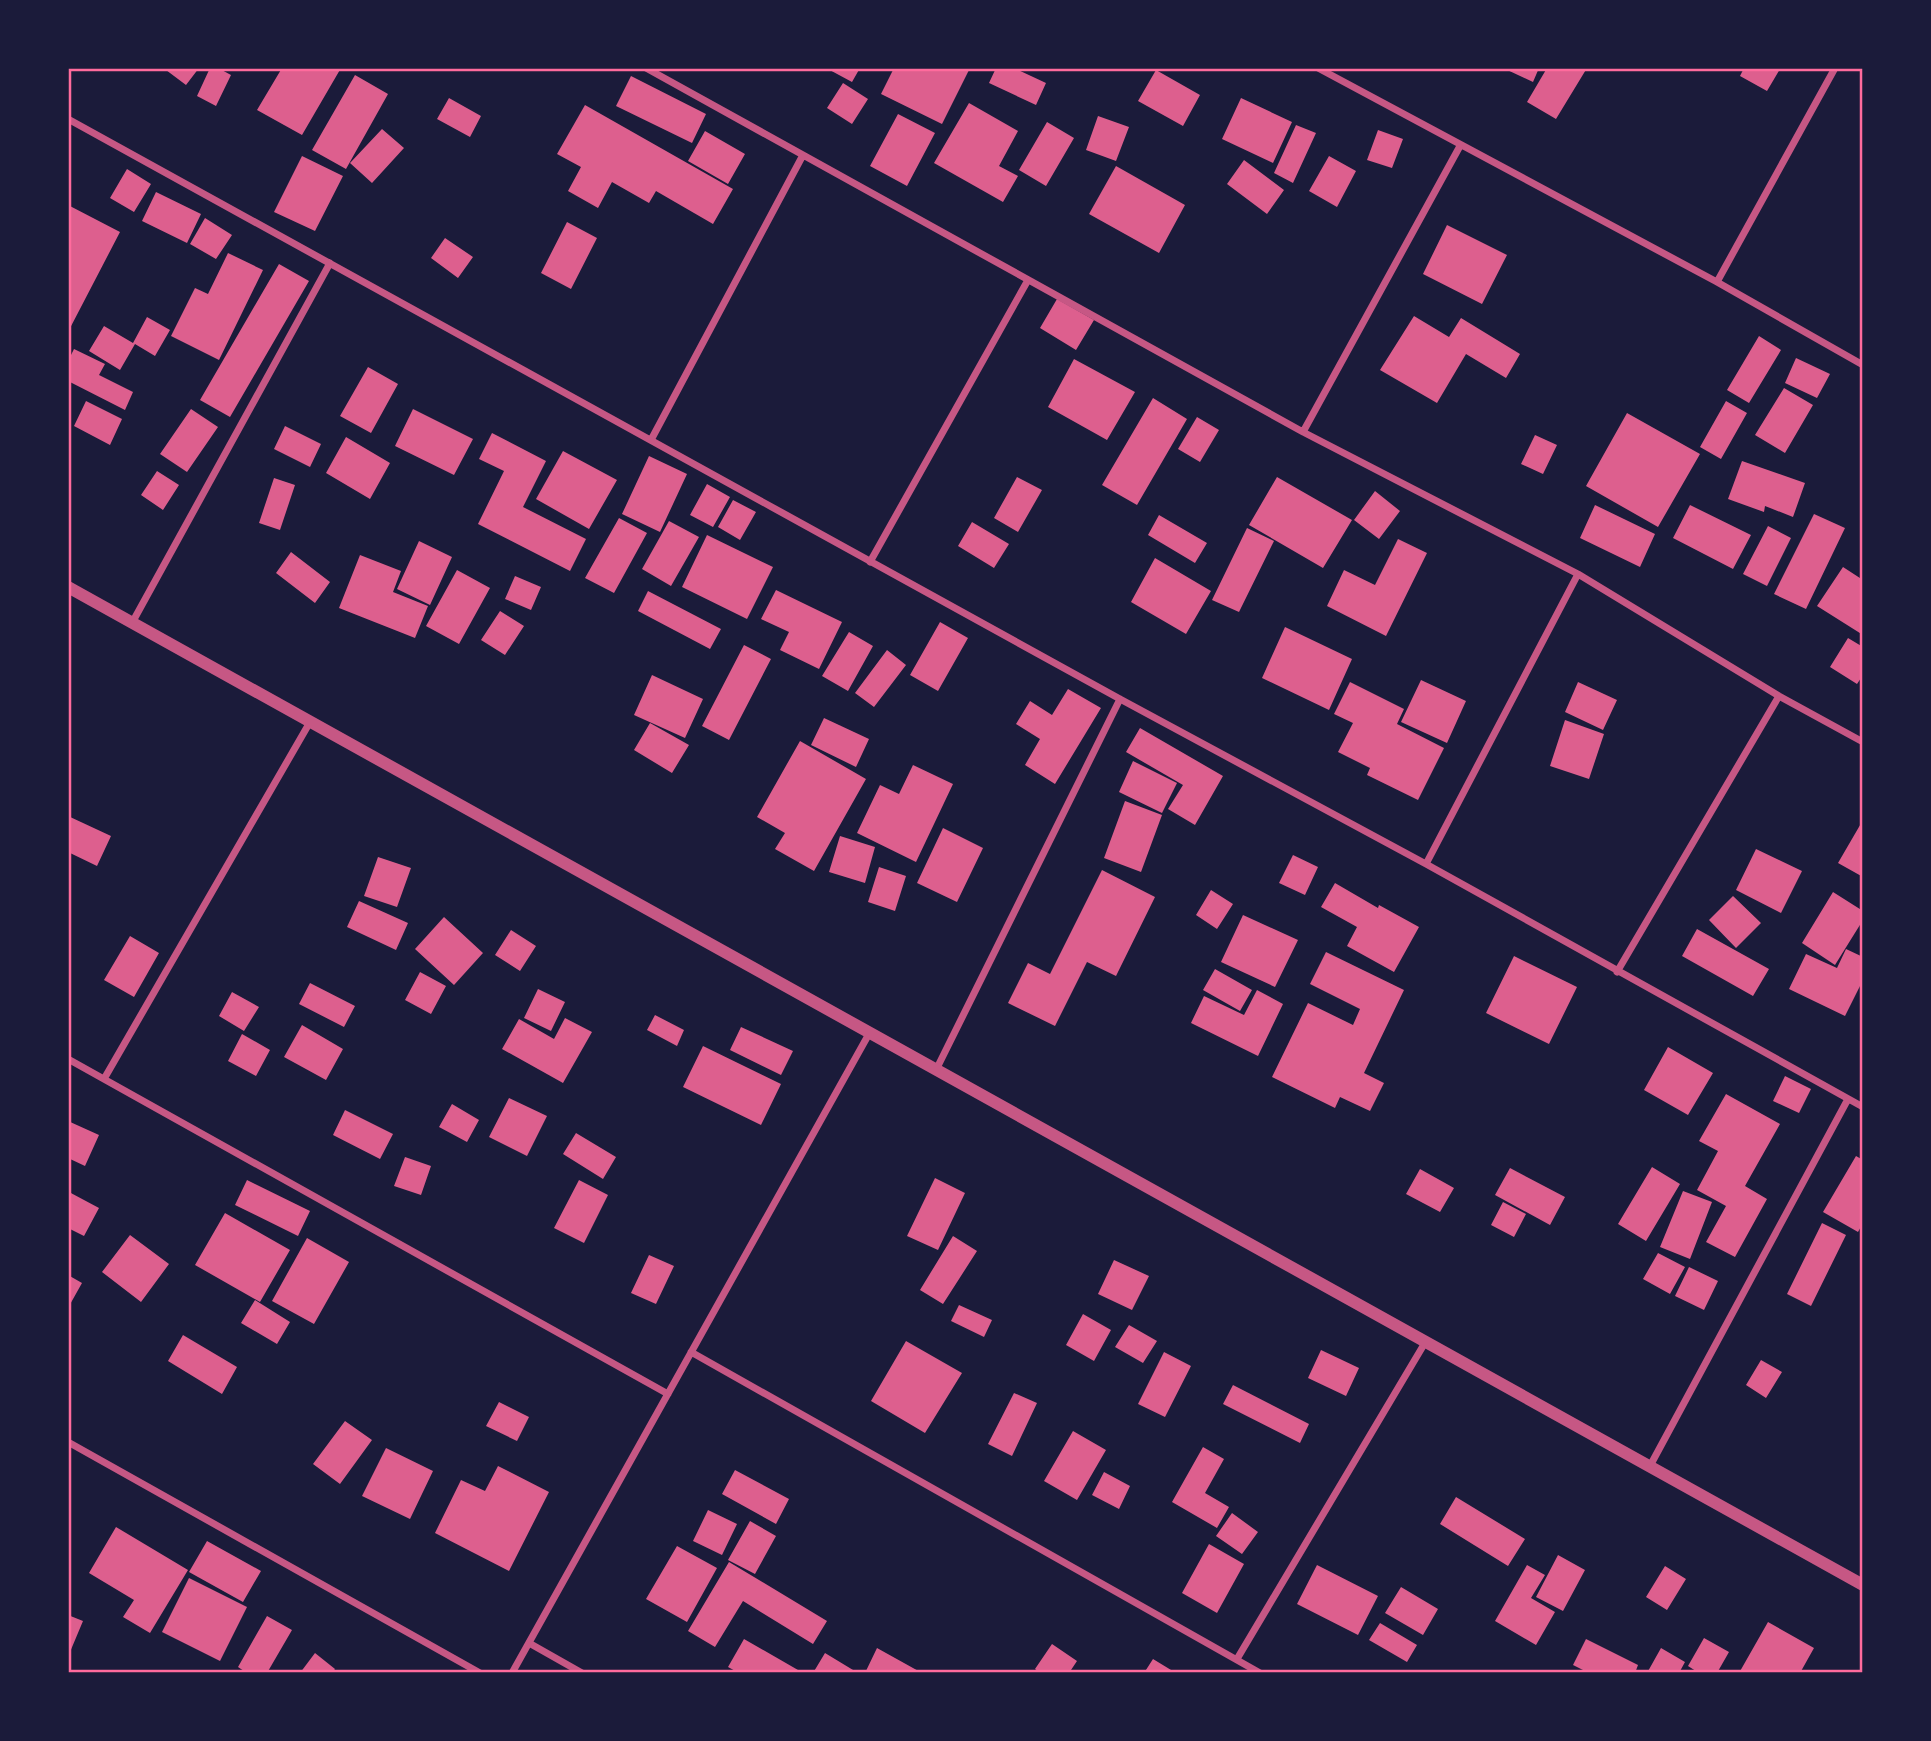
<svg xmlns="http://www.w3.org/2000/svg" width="1931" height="1741" viewBox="0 0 1931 1741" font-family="Helvetica,sans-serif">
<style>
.building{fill:#dd5f8e}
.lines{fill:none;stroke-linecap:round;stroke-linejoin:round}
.minor{stroke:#c65784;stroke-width:7}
.tertiary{stroke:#c65784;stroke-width:12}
.neatline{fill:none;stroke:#ff6b9d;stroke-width:2.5}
</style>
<rect width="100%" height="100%" fill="#1b1b3a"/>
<path class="building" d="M168 68H199L186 85 166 70Z
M210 68H218L231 75 216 106 197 96Z
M282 68H341L302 135 257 110Z
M826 68H860L852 82Z
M894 68H970L942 124 881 94Z
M996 68H1014L1046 83 1036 105 989 83Z
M1503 68H1539L1533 82Z
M1547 68H1587L1556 119 1527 102Z
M1744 68H1778L1780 69 1767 91 1740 76Z
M1156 70 1200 95 1183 126 1138 101Z
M355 75 388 94 346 169 312 150Z
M631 76 706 114 692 143 616 106Z
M843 83 868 99 852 124 827 108Z
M449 98 481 116 470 137 437 119Z
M1241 98 1292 122 1273 163 1222 139Z
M969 103 1018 131 999 166 1018 176 1003 202 934 163Z
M585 105 733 189 713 224 656 191 649 203 612 182 598 208 568 191 581 167 557 154Z
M898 114 935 133 907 186 870 166Z
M1098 116 1129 127 1116 161 1086 150Z
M1047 122 1074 138 1046 186 1019 170Z
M1296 125 1316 133 1293 183 1274 173Z
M382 129 404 148 372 183 350 163Z
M1378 130 1403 139 1392 168 1367 160Z
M705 131 745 154 728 184 688 161Z
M302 156 343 176 315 231 274 212Z
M1329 156 1356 171 1337 207 1309 191Z
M1244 160 1284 190 1267 214 1227 184Z
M1116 166 1185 205 1159 253 1089 214Z
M127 169 151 184 134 212 110 198Z
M156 192 201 214 187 243 142 221Z
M68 205 120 232 68 332 69 265Z
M205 218 232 235 216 259 190 244Z
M567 222 597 238 571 289 541 273Z
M1447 225 1507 255 1482 304 1423 274Z
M445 238 473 257 458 278 431 258Z
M228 253 263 270 219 360 171 336 195 288 208 294Z
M279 264 309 281 230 417 200 400Z
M1057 299 1094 320 1076 350 1040 328Z
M1414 316 1449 337 1461 318 1520 354 1506 378 1466 354 1437 403 1380 370Z
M147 317 170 330 155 356 135 344 120 370 89 351 104 326 133 343Z
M1759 336 1781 350 1749 403 1727 390Z
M74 349 105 364 99 375 133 392 125 410 68 381V361Z
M1796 358 1830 374 1817 398 1785 383Z
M1074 359 1135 392 1107 440 1048 407Z
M368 367 398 384 371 433 340 416Z
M1784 388 1813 405 1785 453 1755 435Z
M1153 398 1187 419 1137 505 1102 485Z
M86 401 122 419 110 445 74 426Z
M1726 401 1747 413 1721 459 1700 447Z
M191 409 218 427 187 472 160 454Z
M413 409 473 439 454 475 395 446Z
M1627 413 1700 454 1658 527 1586 486Z
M1197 417 1219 430 1200 462 1178 449Z
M285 426 321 444 310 467 274 449Z
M492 433 546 461 523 507 586 539 570 571 478 524 504 471 479 459Z
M1535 435 1557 445 1543 474 1521 464Z
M346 437 390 463 370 499 326 473Z
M563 451 617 480 589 529 536 499Z
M649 456 687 474 660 532 622 514Z
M1742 461 1805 483 1793 517 1765 506 1764 512 1728 499Z
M157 471 179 485 163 510 141 495Z
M1017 477 1042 490 1018 532 994 518Z
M1277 477 1352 520 1323 568 1249 525Z
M274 478 295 485 280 530 259 523Z
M707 484 730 497 713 527 690 515Z
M1375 491 1400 511 1379 539 1354 520Z
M733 500 756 512 740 540 718 527Z
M1595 505 1655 534 1640 567 1580 538Z
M1690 505 1751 535 1733 569 1673 538Z
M1814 514 1845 528 1806 609 1774 594Z
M1159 515 1207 543 1195 563 1148 535Z
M619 518 647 533 614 593 585 578Z
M669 521 699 537 671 586 642 569Z
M972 522 1009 544 994 568 958 546Z
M1768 526 1791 538 1767 586 1743 574Z
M1247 528 1274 541 1239 612 1212 600Z
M707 535 773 567 747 619 682 587Z
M1398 539 1427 553 1386 636 1327 606 1344 570 1375 585Z
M419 541 452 557 430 605 397 589Z
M291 552 330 582 315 603 276 573Z
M360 555 401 571 393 592 428 606 415 638 339 608Z
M1155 558 1211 591 1186 634 1131 602Z
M1843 567 1863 580V635L1817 606Z
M457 570 490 588 459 644 426 626Z
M515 576 541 587 531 610 505 599Z
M776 590 842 622 819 669 780 650 789 632 761 619Z
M648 591 721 629 710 649 638 611Z
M500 611 524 626 505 655 481 640Z
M940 622 968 638 938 691 910 675Z
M1285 627 1352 659 1329 710 1262 678Z
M849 632 873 646 848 691 822 676Z
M1848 638 1863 647V675L1857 684 1830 667Z
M744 645 771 659 729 740 702 726Z
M887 650 906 665 874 707 855 693Z
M652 675 703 699 685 738 634 715Z
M1421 680 1466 701 1447 743 1401 722Z
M1350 682 1404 709 1397 724 1444 748 1418 800 1367 775 1370 768 1338 752 1353 723 1334 714Z
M1578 682 1617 700 1603 730 1565 712Z
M1068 689 1101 708 1055 784 1025 765 1040 739 1016 724 1030 701 1052 715Z
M824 718 869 739 856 767 811 745Z
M1565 720 1604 734 1589 779 1550 766Z
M650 723 689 745 672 773 634 750Z
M1140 728 1223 776 1195 825 1168 809 1183 785 1126 752Z
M800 741 866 779 814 871 775 849 785 833 757 817Z
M1133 761 1177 783 1162 813 1119 792Z
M913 765 953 784 916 862 857 833 880 785 899 794Z
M1125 801 1162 815 1141 872 1104 858Z
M68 816 111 836 97 866 68 852Z
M1863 820V877L1838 863Z
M943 828 983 848 957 902 917 883Z
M840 836 875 847 865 883 829 872Z
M1756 849 1802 871 1781 913 1736 890Z
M1293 855 1318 867 1305 895 1279 883Z
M378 857 411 868 397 907 364 896Z
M879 867 906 876 895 911 868 902Z
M1102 870 1155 897 1116 976 1087 962 1055 1026 1008 1003 1028 963 1050 974Z
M1335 883 1378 908 1379 905 1419 927 1394 972 1347 946 1357 927 1321 907Z
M1211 890 1233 904 1217 929 1196 915Z
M1833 892 1863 911V920L1835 965 1802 943Z
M1733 896 1761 923 1736 948 1709 920Z
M359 901 408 923 396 950 347 927Z
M1243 915 1298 940 1275 987 1221 962Z
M444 917 483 953 454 985 415 949Z
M1697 929 1769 969 1753 996 1682 956Z
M511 930 536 946 520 971 495 955Z
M130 936 159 953 134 997 104 980Z
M1846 949 1863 957V980L1845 1016 1789 989 1806 954 1837 968Z
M1326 952 1404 990 1364 1073 1384 1083 1370 1111 1340 1097 1335 1108 1272 1077 1308 1003 1353 1025 1360 1009 1310 984Z
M1514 956 1577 987 1549 1044 1486 1013Z
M1215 969 1252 990 1240 1011 1203 990Z
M420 972 446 986 431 1014 405 1000Z
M310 983 355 1006 344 1027 299 1004Z
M538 989 565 1002 551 1031 524 1018Z
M1257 990 1283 1004 1258 1056 1191 1023 1204 996 1244 1015Z
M232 992 259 1007 244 1031 219 1016Z
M655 1015 684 1030 677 1046 647 1030Z
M565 1018 592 1032 563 1083 502 1049 519 1019 554 1039Z
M302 1025 343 1049 326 1080 284 1057Z
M741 1027 793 1051 781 1075 730 1050Z
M242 1034 270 1050 256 1076 228 1061Z
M703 1046 781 1084 761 1125 683 1087Z
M1668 1047 1713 1073 1688 1115 1644 1090Z
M1785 1076 1811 1089 1799 1113 1773 1101Z
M1726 1094 1780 1124 1745 1186 1767 1199 1735 1257 1706 1242 1726 1206 1697 1190 1718 1151 1699 1141Z
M509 1098 547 1116 527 1156 489 1137Z
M452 1104 479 1120 467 1142 439 1127Z
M345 1110 393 1134 380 1159 333 1135Z
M68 1121 99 1135 85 1166 68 1158Z
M576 1133 616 1157 603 1179 563 1154Z
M1856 1156 1863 1160V1223L1858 1232 1823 1212Z
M405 1157 431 1166 421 1195 394 1186Z
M1652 1167 1680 1184 1646 1241 1618 1224Z
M1510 1168 1565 1197 1550 1225 1495 1195Z
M1420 1169 1454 1188 1440 1212 1406 1194Z
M935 1178 965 1193 938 1250 907 1236Z
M247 1180 310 1211 298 1236 235 1205Z
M579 1180 608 1195 584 1243 554 1228Z
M1683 1191 1712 1202 1690 1259 1660 1247Z
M69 1192 99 1208 84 1236 68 1228Z
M1503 1202 1526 1214 1514 1237 1491 1225Z
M225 1213 290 1250 260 1302 195 1265Z
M1822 1223 1846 1235 1811 1306 1787 1294Z
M130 1235 169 1264 141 1302 102 1272Z
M953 1236 977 1251 943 1304 920 1290Z
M307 1238 349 1262 314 1324 272 1301Z
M1658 1253 1685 1267 1670 1294 1643 1279Z
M649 1255 674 1266 656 1304 631 1293Z
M1114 1260 1149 1276 1132 1310 1098 1294Z
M1689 1267 1718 1281 1704 1310 1675 1296Z
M68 1275 82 1283 68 1308Z
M255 1300 290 1322 277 1344 241 1323Z
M959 1305 992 1320 984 1337 951 1321Z
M1083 1314 1111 1330 1094 1361 1066 1345Z
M1129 1325 1157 1341 1143 1363 1115 1347Z
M183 1335 237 1367 222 1394 168 1361Z
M906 1341 962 1373 925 1433 871 1401Z
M1321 1350 1359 1368 1346 1396 1308 1378Z
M1164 1352 1191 1366 1165 1417 1138 1404Z
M1761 1360 1782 1372 1766 1398 1746 1385Z
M1233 1385 1309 1424 1300 1443 1223 1404Z
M1014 1393 1037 1403 1012 1456 988 1444Z
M499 1402 529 1417 517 1441 486 1426Z
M345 1421 372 1440 340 1484 313 1464Z
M1073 1431 1106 1450 1077 1500 1044 1481Z
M1203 1447 1224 1459 1205 1493 1229 1507 1217 1528 1172 1502Z
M386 1448 433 1471 410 1519 362 1496Z
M498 1466 549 1492 509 1571 435 1533 461 1480 485 1491Z
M735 1470 789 1499 776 1524 722 1494Z
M1104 1472 1130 1486 1119 1509 1092 1495Z
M1456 1497 1525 1539 1508 1566 1440 1524Z
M708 1510 737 1524 722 1555 693 1541Z
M1232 1513 1258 1532 1242 1554 1216 1536Z
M750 1521 776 1536 755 1574 728 1560Z
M116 1527 188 1570 150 1633 123 1617 134 1600 89 1573Z
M207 1541 261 1571 243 1602 189 1572Z
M1209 1544 1244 1564 1217 1613 1182 1593Z
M677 1546 717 1568 687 1622 646 1599Z
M1558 1555 1585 1570 1563 1611 1536 1597Z
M729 1562 827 1621 813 1644 743 1601 715 1647 688 1631Z
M1317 1565 1378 1596 1358 1635 1297 1604Z
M1527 1565 1545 1575 1531 1598 1555 1612 1536 1645 1495 1621Z
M1665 1566 1686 1579 1667 1610 1646 1597Z
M189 1578 247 1607 220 1661 162 1632Z
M1401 1587 1438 1609 1423 1635 1385 1613Z
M68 1615 83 1621 70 1652 68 1651Z
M267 1616 292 1630 267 1673H247L238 1667Z
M1768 1622 1814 1648 1800 1673H1739Z
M1380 1623 1417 1645 1407 1662 1369 1640Z
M1704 1638 1729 1652 1717 1673H1699L1688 1666Z
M744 1639 798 1670 796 1673H739L728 1667Z
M1586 1639 1638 1665 1635 1673H1589L1573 1665Z
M1052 1644 1077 1661 1069 1673H1040L1035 1669Z
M877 1648 922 1673H865Z
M1661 1648 1685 1662 1679 1673H1647Z
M315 1653 335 1669 332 1673H300Z
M825 1653 858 1673H813Z
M1153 1659 1176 1673H1144Z"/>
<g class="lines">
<path class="minor" d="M646 68 1303 432 1578 574 1779 696 1863 742
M1318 68 1717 282 1863 365
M68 119 1120 699 1426 864 1863 1107
M1717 282 1835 68
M1303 432 1460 146
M651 440 803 155
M870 562 1028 280
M132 623 330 263
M1426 864 1578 574
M1617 972 1779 696
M68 1059 668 1394
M936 1070 1120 699
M104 1079 310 722
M691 1352 1260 1673
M68 1442 480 1673
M1650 1466 1848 1099
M529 1643 582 1673
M1237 1659 1426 1341
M512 1673 870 1032"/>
<path class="tertiary" d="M68 587 1863 1585"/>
</g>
<rect width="1931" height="1741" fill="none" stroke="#1b1b3a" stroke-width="140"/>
<rect x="70" y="70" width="1791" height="1601" class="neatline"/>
</svg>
